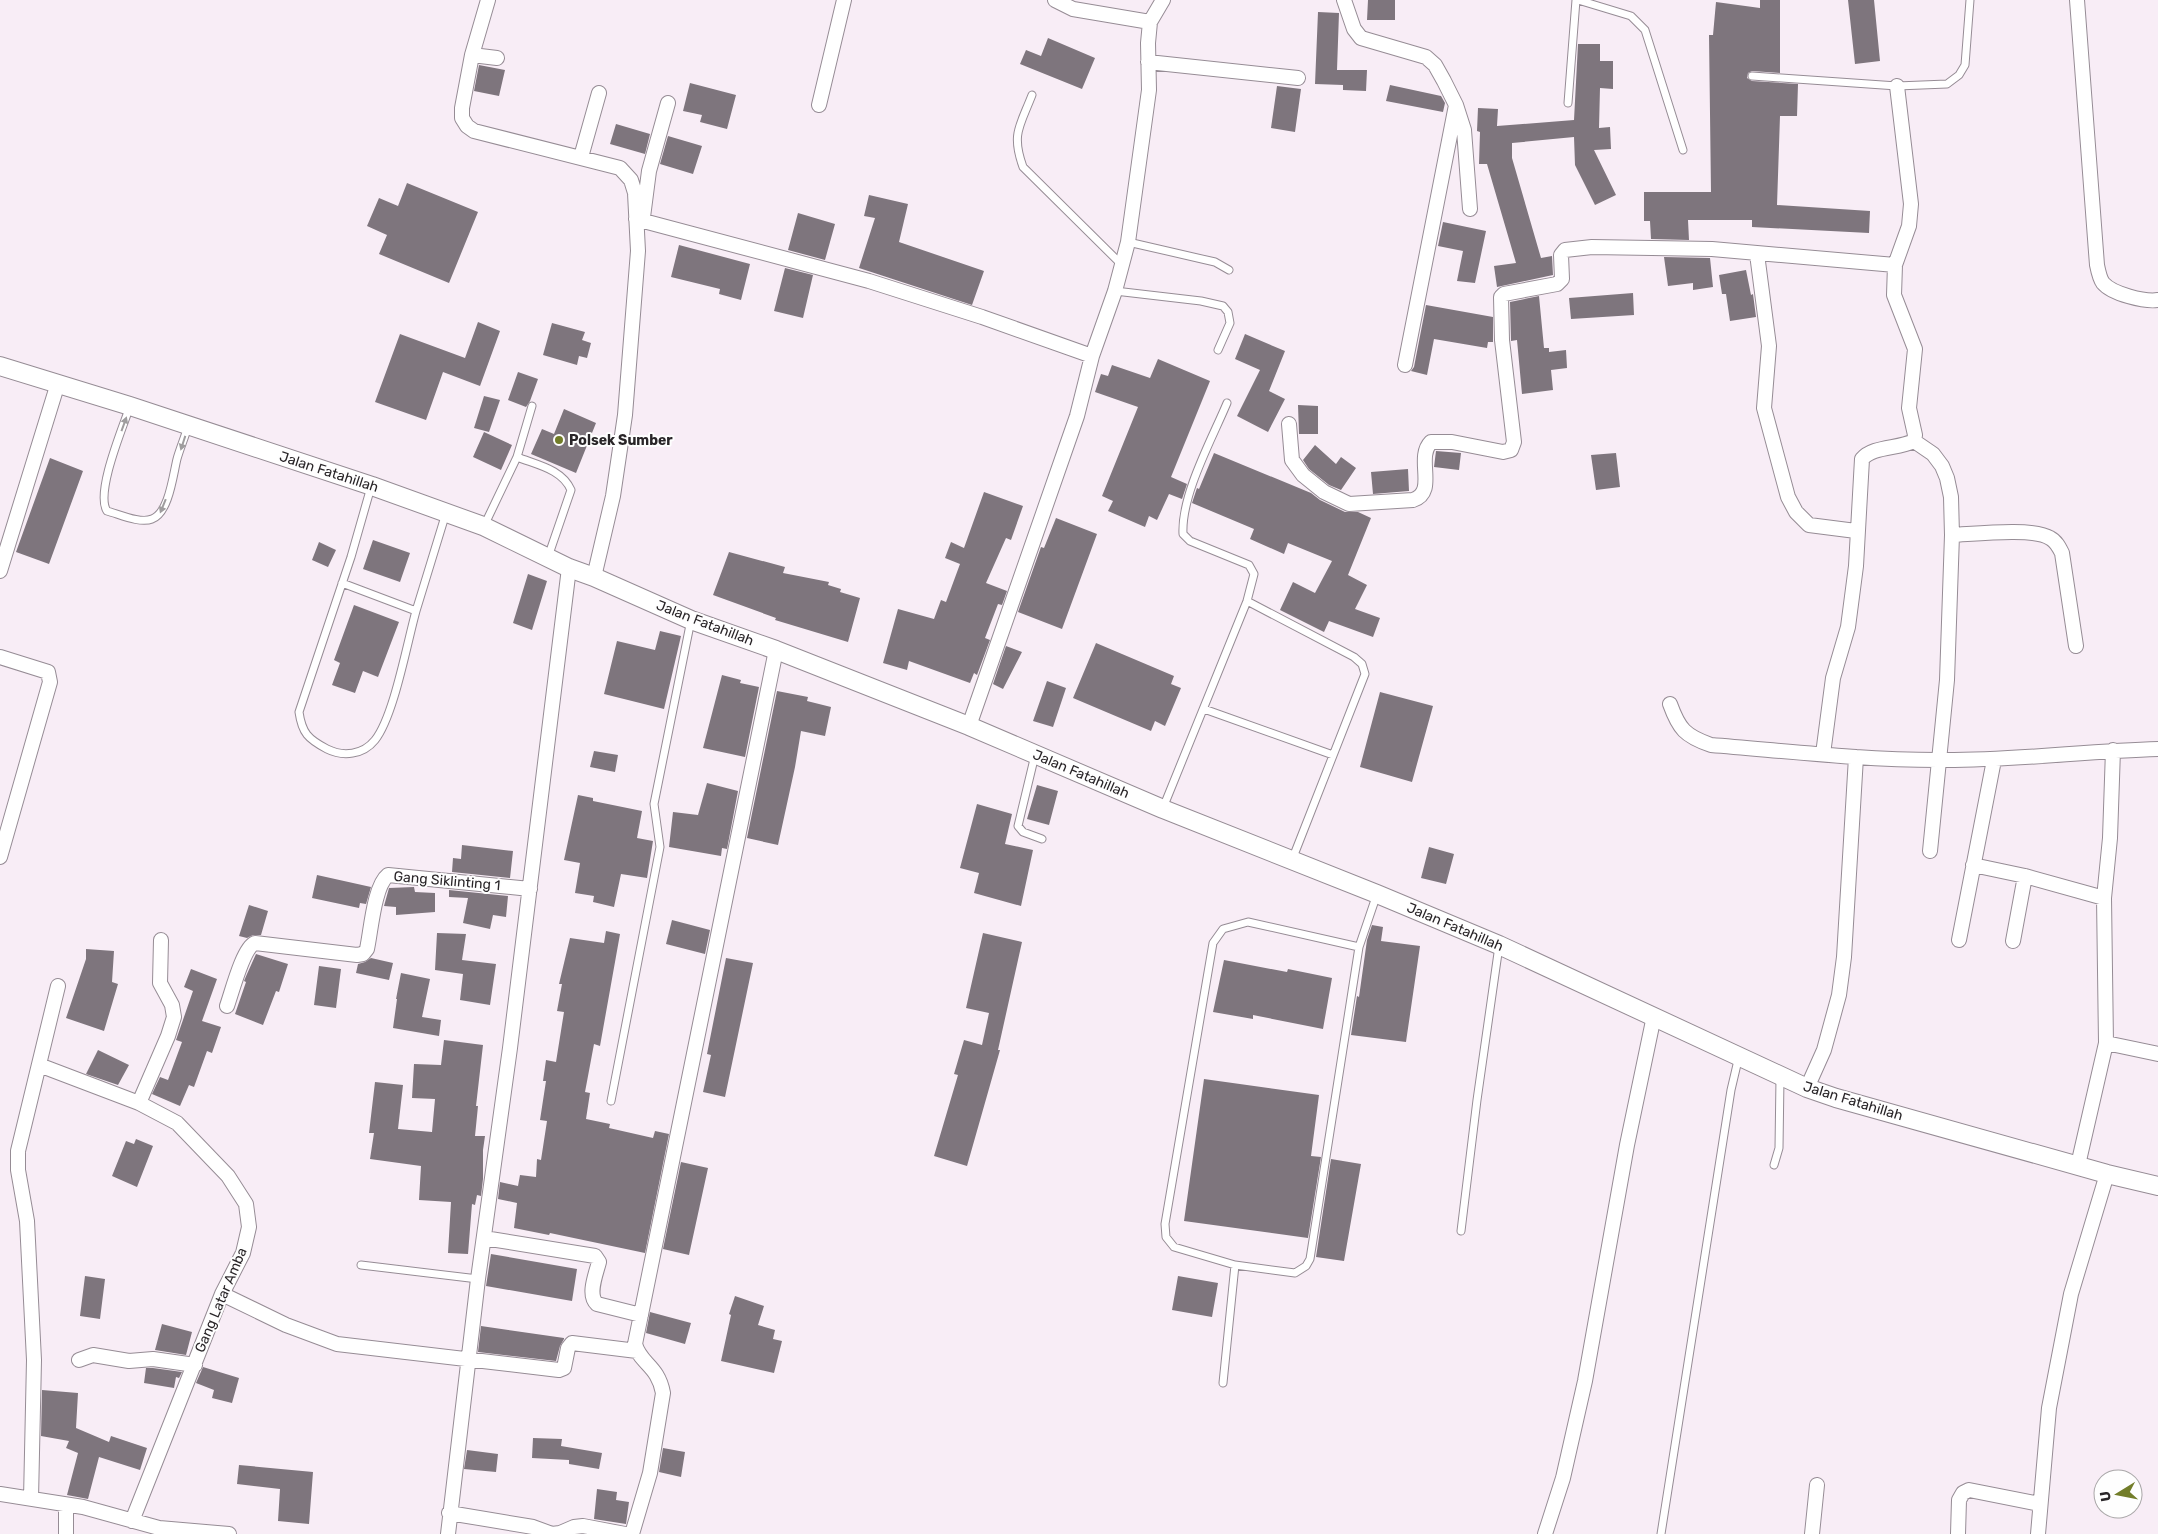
<svg xmlns="http://www.w3.org/2000/svg" width="2158" height="1534" viewBox="0 0 2158 1534" font-family="Rubik,sans-serif">
<style>
.building{fill:#7e757d}
.lines{fill:none;stroke-linecap:round;stroke-linejoin:round}
.service-casing{stroke:#968c95;stroke-width:9}
.minor-casing{stroke:#968c95;stroke-width:16}
.tertiary-casing{stroke:#968c95;stroke-width:20}
.service{stroke:#fff;stroke-width:7}
.minor{stroke:#fff;stroke-width:14}
.tertiary{stroke:#fff;stroke-width:18}
.oneway{fill:#9f9d9e}
.poi-dot{fill:#727d29;stroke:#fefefe;stroke-width:2}
.labels{text-anchor:middle;dominant-baseline:central;stroke-width:4;stroke-linejoin:round;paint-order:stroke}
.poi-label{font-size:14px;font-weight:bold;fill:#292528;stroke:#fefefe;text-anchor:start}
.street-label{font-size:14px;fill:#292528;stroke:#fefefe}
</style>
<rect width="100%" height="100%" fill="#f8edf6"/>
<path class="building" d="M1368 0H1395V20H1367Z
M1760 0H1780V73L1752 71 1748 73 1747 78 1752 81 1798 84 1797 116H1780L1777 205 1870 211 1869 233 1752 227V220H1688L1689 240 1651 239 1650 221H1644V192H1711L1709 35H1713L1716 2 1760 8Z
M1848 0H1874L1880 61 1855 64Z
M1318 12 1339 13 1337 70H1367L1366 91 1343 90V85L1315 84Z
M1048 38 1095 58 1082 89 1020 64 1026 50 1041 56Z
M1578 44H1600V61H1613V89L1600 88 1599 128 1610 127 1611 149 1594 150 1616 195 1595 205 1575 165 1574 137 1512 143V158L1541 258 1552 256 1553 275 1497 287 1494 266 1516 263 1487 164H1479L1480 132 1477 131 1478 108 1498 109 1497 126 1574 120Z
M479 65 505 70 499 96 474 91Z
M690 83 736 95 727 129 700 122 702 115 683 111Z
M1390 85 1441 96 1445 103 1443 112 1386 101Z
M1277 86 1301 89 1295 132 1271 128Z
M616 124 650 134 645 154 610 144Z
M668 136 702 146 693 174 660 164Z
M407 183 478 212 449 283 379 254 387 235 367 226 379 198 398 206Z
M869 195 908 204 899 242 984 271 972 305 859 268 875 218 864 216Z
M798 213 835 224 825 260 788 250Z
M1443 222 1486 231 1475 283 1457 281 1463 251 1438 246Z
M679 245 750 264 741 300 719 294 720 289 671 277Z
M1664 257 1710 258 1713 287 1693 290V283L1668 286Z
M785 268 813 275 803 318 774 311Z
M1746 270 1751 295 1753 294 1756 317 1730 321 1726 294H1722L1719 275Z
M1633 293 1634 315 1571 319 1569 298Z
M1539 296 1544 348H1549V352L1566 350 1567 368 1551 370 1553 390 1522 394 1517 340 1511 341 1510 302Z
M1426 305 1493 317V342H1488L1487 348 1434 339 1427 375 1411 371 1414 367Z
M478 322 500 331 480 386 443 372 426 420 375 402 400 334 465 358Z
M552 323 585 332 582 340 591 343 587 358 579 356 577 365 543 355Z
M1245 334 1285 351 1269 391 1285 399 1268 432 1237 416 1260 370 1235 359Z
M1158 359 1210 381 1171 477 1187 484 1182 499 1169 494 1157 520 1149 516 1145 527 1108 511 1113 501 1102 496 1138 407 1095 392 1101 374 1108 376 1112 365 1150 378Z
M518 372 538 379 530 401 526 407 508 400Z
M484 396 500 400 489 432 474 428Z
M1298 405 1318 406V434H1299Z
M564 409 596 423 576 473 531 454 542 429 554 434Z
M484 432 512 445 501 470 473 457Z
M1315 445 1336 464 1341 457 1356 468 1341 490 1329 485 1309 469 1303 460Z
M1436 451 1461 453 1459 470 1434 467Z
M1214 453 1311 493 1320 500 1345 512H1358L1371 518 1348 575 1367 585 1355 609 1380 618 1373 637 1329 621 1324 632 1280 610 1293 582 1315 593 1332 561 1288 543 1284 554 1250 539 1254 529 1192 503 1197 488 1199 489Z
M1616 453 1620 487 1596 490 1591 455Z
M50 458 83 471 49 564 16 552Z
M1408 469 1409 491 1373 494 1371 472Z
M984 492 1023 506 1011 540 1006 538 986 583 1007 591 1002 605 998 604 985 638 990 640 977 675 974 673 970 683 909 661 907 670 883 663 898 609 934 619 941 600 946 602 960 564 945 558 951 542 964 548Z
M1056 518 1097 534 1062 629 1018 612 1041 547 1044 548Z
M373 540 410 553 400 582 363 569Z
M319 542 336 550 328 567 312 560Z
M729 552 785 567 783 573 829 582 828 585 841 589 840 592 860 598 848 642 775 620 776 618 713 595Z
M528 574 547 581 532 630 513 623Z
M354 605 399 622 378 677 363 671 355 693 332 685 340 663 334 660Z
M660 631 681 636 664 709 604 694 617 641 655 650Z
M1096 643 1174 676 1171 684 1181 688 1165 726 1155 721 1151 731 1073 698Z
M1006 646 1022 652 1003 689 993 684Z
M722 675 741 680 740 683 759 687 745 757 703 748Z
M1047 681 1066 688 1053 727 1033 721Z
M777 691 808 697 807 701 831 707 825 736 801 731 795 767 778 845 747 838Z
M1380 692 1433 706 1412 782 1360 767Z
M594 751 618 755 615 772 590 767Z
M707 783 738 791 727 849 722 848 721 856 669 847 673 812 698 815Z
M1037 785 1058 791 1049 825 1027 819Z
M578 795 593 798V801L642 811 637 838 653 841 647 878 621 874 614 907 593 902 594 896 575 893 580 863 564 860Z
M977 804 1012 814 1005 844 1033 850 1021 906 974 893 979 873 960 868Z
M462 845 513 851 510 878 452 872 453 858 461 859Z
M1429 847 1454 854 1446 884 1421 878Z
M317 875 371 887 366 904 360 903 359 908 312 898Z
M414 887 415 892 435 893V912L396 915V907L384 906 389 888Z
M449 890 508 896 506 917 493 915 490 929 463 923 468 898 449 897Z
M249 905 268 911 261 935H253L247 938 239 936Z
M672 920 710 930 705 954 666 944Z
M1372 925 1383 927 1381 941 1420 946 1406 1042 1351 1035 1357 996 1359 997 1367 940Z
M606 931 620 934 600 1046 594 1044 585 1092 590 1093 586 1119 610 1124 609 1128 653 1138 655 1131 669 1134 645 1253 550 1233 549 1235 514 1228 517 1203 498 1199 500 1182 518 1186 520 1175 536 1177 537 1159 541 1160 547 1121 540 1120 546 1081H543L546 1060 556 1062 564 1012 557 1011 562 984H559L570 938 604 943Z
M437 933 466 934 462 960 496 964 490 1005 460 1000 463 974 435 970Z
M983 933 1022 942 998 1050H1000L967 1166 934 1156 958 1075 954 1074 964 1040 982 1045 989 1013 966 1008Z
M86 949 114 951 112 982 118 984 104 1031 66 1018 86 959Z
M256 954 288 964 279 992 276 991 263 1025 235 1014 246 982 244 981 247 974Z
M371 958 393 963 389 980 356 973 358 964 365 962Z
M726 958 753 963 725 1097 703 1092 711 1055 707 1054Z
M1224 960 1287 972 1288 969 1332 978 1323 1029 1253 1015V1019L1213 1012Z
M319 966 341 969 336 1008 314 1005Z
M191 969 217 979 202 1021 221 1027 212 1053 207 1051 194 1087 189 1085 180 1106 152 1094 160 1077 168 1080 182 1042 176 1040 193 991 184 987Z
M401 973 430 979 422 1017 441 1020 439 1036 393 1028 397 999H396Z
M444 1040 483 1045 476 1106H478L475 1136H485L483 1150V1179L481 1196 477 1195 475 1205 472 1204 468 1254 448 1253 451 1202 419 1200 421 1166 370 1159 374 1133H369L375 1082 403 1085 398 1129 432 1132 435 1099 412 1098 414 1064 441 1065Z
M98 1050 129 1065 118 1085 86 1074Z
M1204 1079 1319 1095 1311 1156 1321 1157 1308 1238 1184 1221Z
M136 1139 153 1146 137 1187 112 1176 126 1141 134 1144Z
M1331 1159 1361 1164 1344 1261 1316 1257Z
M681 1162 708 1168 689 1255 663 1249Z
M491 1254 577 1269 572 1301 486 1286Z
M85 1276 105 1279 100 1319 80 1316Z
M1178 1276 1218 1283 1212 1317 1172 1310Z
M735 1296 764 1306 758 1325 775 1330 773 1339 782 1341 774 1373 721 1361 731 1315 729 1314Z
M650 1312 691 1323 685 1344 646 1333Z
M162 1324 192 1332 186 1355 155 1350Z
M481 1326 564 1338V1339L560 1346 556 1361 478 1352Z
M203 1367 239 1378 232 1403 212 1398 214 1390 196 1383Z
M146 1368H153L182 1372 179 1378 176 1377 174 1388 144 1383Z
M42 1390 78 1393 76 1428 109 1442 111 1436 147 1448 140 1470 99 1457 88 1499 67 1495 78 1453 66 1448 69 1441 41 1436Z
M533 1438 562 1439 561 1446 602 1453 599 1469 569 1464V1460L532 1458Z
M663 1448 685 1452 681 1477 659 1472Z
M467 1450 498 1454 496 1472 464 1469Z
M239 1465 313 1472 309 1524 278 1521 280 1489 237 1484Z
M597 1489 617 1492 616 1500 629 1502 626 1524 594 1519Z"/>
<g class="lines">
<g class="service-casing">
<path id="service" d="M1578 0 1631 16 1645 30 1683 150
M1752 76 1897 86 1947 84 1959 75 1965 65 1970 0
M1032 95C1020 126 1011 134 1023 167L1121 264
M1568 103 1576 0
M1128 242 1215 262 1229 270
M1115 291 1201 301 1223 306 1228 312 1230 323 1218 350
M130 406C123 427 95 493 107 511 119 514 140 524 152 519 169 513 173 475 177 459 180 448 185 437 188 426
M517 457C537 465 562 469 571 490L548 557
M484 526 517 457 532 406
M342 583 416 611C407 643 394 716 375 740 363 755 343 757 327 749 308 739 302 733 299 712L351 557 371 487
M1247 601 1354 657 1362 664 1365 674 1292 860
M416 611 446 513
M1204 709 1333 755
M1035 755 1018 826 1023 832 1042 839
M1163 808 1247 601 1254 574 1249 565 1190 541 1183 534C1181 495 1212 439 1227 403
M611 1101 660 847 654 804 691 620
M1774 1165 1779 1148 1780 1078
M1461 1231 1477 1100 1499 946
M361 1265 478 1279
M1235 1265 1174 1247 1166 1237 1165 1224 1213 943 1223 929 1248 922 1359 947
M1223 1383 1235 1265 1295 1273 1306 1266 1310 1259 1359 947 1377 894
M1661 1534 1731 1090 1739 1056"/>
</g>
<g class="minor-casing">
<path id="minor" d="M488 0 472 55 462 108V118L467 126 474 131 620 168 631 180 635 193 638 251 625 415 613 496 594 577
M1344 0 1354 29 1361 38 1426 57 1435 65 1444 81 1456 105 1464 130 1470 209
M2077 0 2097 265C2098 270 2100 279 2103 283 2112 294 2145 302 2158 300
M1150 22 1163 0
M472 55 497 58
M1148 62 1298 78
M819 105 844 0
M581 157 599 93
M643 217 649 171 668 103
M636 219 869 281 982 317 1092 356
M1757 254 1769 346 1764 408 1788 497 1796 512 1809 525 1856 531
M1405 365 1456 105
M1289 424 1292 460 1303 475 1324 492 1349 504 1413 500C1438 492 1415 458 1431 442H1452L1503 452 1511 450 1514 442 1502 340 1501 297 1504 294 1557 284 1562 279 1561 255 1565 250 1592 247 1712 249 1895 265
M1914 441 1933 454 1942 466 1947 478 1951 497 1952 535 1947 680 1930 851
M1952 535C1974 534 2033 527 2050 538 2056 541 2059 547 2062 553L2076 646
M0 571 58 383
M0 657 48 672 50 682 0 857
M1670 704C1679 729 1685 736 1711 745 1786 751 1862 760 1938 760 2012 761 2085 751 2158 749
M969 726 1077 416 1092 356 1115 291 1128 242 1149 90 1148 43 1150 22 1073 9 1055 0
M1823 754 1833 678 1848 627 1856 566 1862 459C1873 446 1898 449 1914 441L1915 435 1909 408 1915 349 1894 295 1895 265 1909 226 1911 204 1897 86
M1973 865 2025 876 2104 898
M1959 940 1994 760
M2013 941 2025 876
M227 1006C232 992 243 948 255 943L357 955 363 954 367 949C371 931 374 886 388 875L530 889
M2106 1043 2158 1054
M39 1065 139 1103 177 1123 228 1176 246 1204 249 1227 243 1253 222 1294 132 1521
M1807 1088 1824 1050 1839 995 1844 957 1856 757
M139 1103 168 1036 174 1017 172 1005 160 983 161 940
M2078 1165 2106 1043 2104 898 2110 838 2113 750
M484 1238 595 1256 599 1262C596 1274 587 1295 597 1304L641 1315
M222 1294 286 1325 337 1344 559 1370 564 1368 568 1348 572 1343 637 1351
M79 1360 93 1355 129 1361 153 1359 195 1365
M0 1494 83 1507 159 1528 229 1534
M31 1499 34 1360 27 1221 18 1170V1151L58 986
M449 1513 533 1527 552 1534 560 1533 574 1527 583 1526 625 1534
M66 1534V1505
M448 1534 478 1279 510 1048 569 568
M632 1534 650 1473 663 1393C658 1365 640 1364 635 1344L776 650
M1545 1534 1563 1478 1585 1381 1627 1145 1654 1016
M1812 1534 1817 1485
M1958 1534 1959 1500 1963 1493 1969 1490 2040 1504
M2038 1534 2049 1408 2071 1294 2107 1174"/>
</g>
<g class="tertiary-casing">
<path id="tertiary" d="M0 366 130 406 372 486 483 526 569 568 594 577 691 620 776 650 969 726 1163 809 1377 894 1499 945 1807 1088 1836 1098 2107 1174 2158 1186"/>
</g>
<use href="#service" class="service"/>
<use href="#minor" class="minor"/>
<use href="#tertiary" class="tertiary"/>
</g>
<defs><path id="oneway-solid" d="M-6-.8H1V-3.2L6.5 0L1 3.2V.8H-6Z" transform="scale(1.25)"/></defs>
<g class="oneway">
<use href="#oneway-solid" transform="translate(124 424) rotate(-70)"/>
<use href="#oneway-solid" transform="translate(183 443) rotate(108)"/>
<use href="#oneway-solid" transform="translate(163 506) rotate(112)"/>
</g>
<circle class="poi-dot" cx="559" cy="440" r="5"/>
<g class="labels">
<g class="poi-label">
<text x="569" y="440">Polsek Sumber</text>
</g>
<g class="street-label">
<text transform="translate(329 472) rotate(18)">Jalan Fatahillah</text>
<text transform="translate(705 623) rotate(21)">Jalan Fatahillah</text>
<text transform="translate(1081 774) rotate(23)">Jalan Fatahillah</text>
<text transform="translate(447 881) rotate(5)">Gang Siklinting 1</text>
<text transform="translate(1455 927) rotate(23)">Jalan Fatahillah</text>
<text transform="translate(1853 1101) rotate(17)">Jalan Fatahillah</text>
<text transform="translate(221 1300) rotate(-67)">Gang Latar Amba</text>
</g>
</g>
<g transform="translate(2118 1494) rotate(260)"><circle r="24" fill="#fefefe" stroke="#a9a7a8"/>
<path d="M0-4L9 19L0 12L-9 19Z" fill="#727d29"/>
<text y="-8" font-size="14" font-weight="bold" text-anchor="middle" fill="#292528">U</text>
</g>
</svg>
